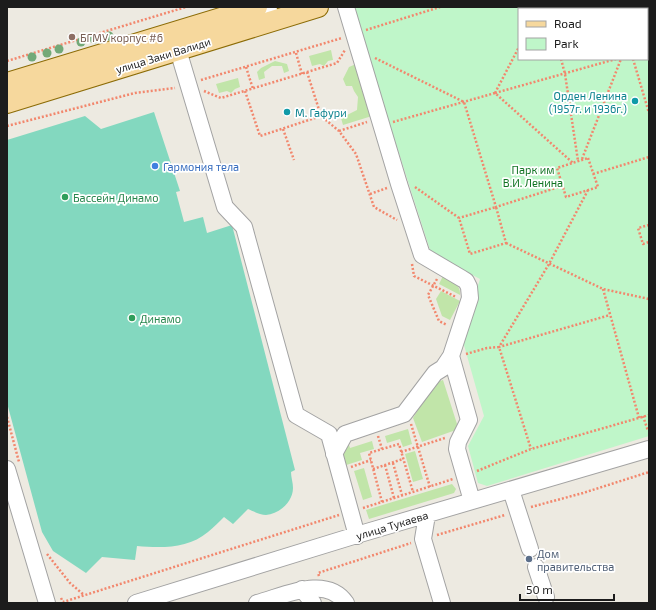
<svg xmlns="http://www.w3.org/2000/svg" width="656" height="610" viewBox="0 0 656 610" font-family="'Exo 2',sans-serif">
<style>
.grass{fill:#c1e5a9}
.park{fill:#bff6c9;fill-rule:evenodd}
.pitch{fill:#83d8bf}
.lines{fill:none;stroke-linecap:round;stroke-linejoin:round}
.minor-casing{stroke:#a3a3a3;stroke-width:18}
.major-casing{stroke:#8c6c07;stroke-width:22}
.path{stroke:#f2876d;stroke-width:2.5;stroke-dasharray:2 2;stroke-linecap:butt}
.minor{stroke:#fff;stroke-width:16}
.major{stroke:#f6d89d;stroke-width:20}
.tree{fill:#73a978}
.education-dot{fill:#8d6e63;stroke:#fff;stroke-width:1.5}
.culture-dot{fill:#0f9aa8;stroke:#fff;stroke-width:1.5}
.shop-dot{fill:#3f7fe0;stroke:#fff;stroke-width:1.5}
.leisure-dot{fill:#2e9e5b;stroke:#fff;stroke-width:1.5}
.service-dot{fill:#5c6f8a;stroke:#fff;stroke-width:1.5}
.labels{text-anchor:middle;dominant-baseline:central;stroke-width:3.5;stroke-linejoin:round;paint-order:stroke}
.education-label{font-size:11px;fill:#785e54;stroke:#fff;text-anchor:start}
.street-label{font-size:11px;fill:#1c1c1c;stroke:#fff}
.culture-label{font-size:11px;fill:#0d838f;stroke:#fff;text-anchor:end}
.shop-label{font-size:11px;fill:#366cbe;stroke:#fff;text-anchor:start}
.park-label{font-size:11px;fill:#107322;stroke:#fff}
.leisure-label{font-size:11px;fill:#27864d;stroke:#fff;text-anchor:start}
.service-label{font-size:11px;fill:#4e5e75;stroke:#fff;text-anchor:start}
</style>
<rect width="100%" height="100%" fill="#edeae1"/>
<path class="grass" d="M331 50 333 60 328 61 324 66 320 64 312 66 309 56Z
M275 61 287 64 289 71 284 73 282 66H272L264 72 265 78 259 80 257 72 261 68Z
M356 64 372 116 343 125 341 118 357 110 358 97 354 91 352 86H346L343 79 349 67Z
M238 78 240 87 235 89 231 93 227 91 219 93 216 84Z
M443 276C451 281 461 284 460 295L439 284Z
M441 291 460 301 450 320 442 316 436 299Z
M443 380 457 424 456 430 422 442 413 418 434 383Z
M408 429 412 444 403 447 400 439 387 443 385 436Z
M347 439 350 448 372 441 374 449 360 453 362 460 343 466 340 448Z
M415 451 423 479 413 482 405 454Z
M364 468 372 497 363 500 354 471Z
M452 484 456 489 454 493 369 519 366 510Z"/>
<path class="park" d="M352 7H649V436L487 486 478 483 468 446 484 416 462 338 480 279 431 253ZM519 9H647V59H519Z"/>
<path class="pitch" d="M154 112 180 191 176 192 184 222 203 217 207 233 232 225 295 470 291 472C291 477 293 483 293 488 293 502 279 514 266 515 260 515 253 511 248 509L233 524 224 517C219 522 214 527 208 532 188 549 161 548 137 546L135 560 102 557 86 573 53 551 42 532 7 403V140L85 116 101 129Z"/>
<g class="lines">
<g class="minor-casing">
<path id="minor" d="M268 7 272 21
M346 7 399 184 422 255 461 278 466 281 469 287 470 298 451 356 469 420 458 442 457 449 472 501
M178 50 225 207 244 227 296 415 329 434 357 536
M334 454 345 434 404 414 435 373 443 368 451 356
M7 469 47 603
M511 490 530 549
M427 515 423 539 442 603
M536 567 546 597
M302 589 313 603
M136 603 360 534 649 449
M257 603C284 596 326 574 346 603"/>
</g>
<g class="major-casing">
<path id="major" d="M7 83 257 7
M7 103 318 7"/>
</g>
<path class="path" d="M536 7 539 9
M617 7V9
M645 7 646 9
M647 13 649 20
M366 30 440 7
M647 49H649
M296 53 302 74
M375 58 464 102 496 207 562 186
M561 59 565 74 578 161
M633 59 649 113
M7 61 186 7
M246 67 253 89
M307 72 321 116 339 131 356 154 374 207 397 220
M201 80 342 38
M204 91 221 98 337 63 345 50
M245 91 260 136 321 116
M495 93 616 59
M495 93 519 47
M393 122 495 93 573 163
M7 126 135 93 175 88
M283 129 294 160
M339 131 367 122
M588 158 598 187 566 197 557 168Z
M582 159 621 59
M593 174 649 157
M415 187 459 218 470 254 506 243 496 207 459 218
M588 190 549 264 499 347 610 315
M370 194 387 188
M649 225 638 228 643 244 649 242
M506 243 603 289 649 299
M412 264 414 276 456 297
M437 279 428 295 439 321 447 325
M603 289 639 418
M466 354 487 348 499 347 531 449
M643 416 648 431
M7 417 19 462
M411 424 430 487
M378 436 382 449
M401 452 445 438
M393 463 402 495
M385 465 394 498
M351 467 371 460
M373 469 403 459
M477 471 531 449 649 415
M382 502 369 453 399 444 413 492
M531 507 583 493 649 472
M363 508 453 479
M437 535 505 515
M47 554 70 583 84 595
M319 576 318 573 411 543
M61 598 63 602 339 515"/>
<use href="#minor" class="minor"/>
<use href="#major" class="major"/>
</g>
<g class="tree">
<circle cx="109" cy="36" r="4.5"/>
<circle cx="94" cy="39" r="4.5"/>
<circle cx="81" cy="42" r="4.5"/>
<circle cx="59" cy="49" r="4.5"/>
<circle cx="47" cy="53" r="4.5"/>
<circle cx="32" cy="57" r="4.5"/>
</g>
<circle class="education-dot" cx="72" cy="37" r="4"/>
<g class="culture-dot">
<circle cx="635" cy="101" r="4"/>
<circle cx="287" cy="112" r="4"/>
</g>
<circle class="shop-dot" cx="155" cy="166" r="4"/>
<g class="leisure-dot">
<circle cx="65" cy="197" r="4"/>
<circle cx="132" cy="318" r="4"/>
</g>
<circle class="service-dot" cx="529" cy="559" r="4"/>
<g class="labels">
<g class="education-label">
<text x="80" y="37">БГМУ корпус #6</text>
</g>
<g class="street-label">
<text transform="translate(163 55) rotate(-17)">улица Заки Валиди</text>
<text transform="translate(392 525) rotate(-17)">улица Тукаева</text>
</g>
<g class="culture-label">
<text x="627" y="95">Орден Ленина<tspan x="627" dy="13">(1957г. и 1936г.)</tspan></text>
<text x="295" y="112" text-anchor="start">М. Гафури</text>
</g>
<g class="shop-label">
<text x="163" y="166">Гармония тела</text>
</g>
<g class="park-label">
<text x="533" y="169">Парк им<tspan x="533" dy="13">В.И. Ленина</tspan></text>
</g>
<g class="leisure-label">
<text x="73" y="197">Бассейн Динамо</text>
<text x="140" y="318">Динамо</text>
</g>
<g class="service-label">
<text x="537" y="553">Дом<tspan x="537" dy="13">правительства</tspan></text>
</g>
</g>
<rect width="656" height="610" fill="none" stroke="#1c1c1c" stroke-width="16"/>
<rect x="518" y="8" width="130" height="52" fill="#ffffff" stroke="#a4a4a4"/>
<rect x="526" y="21" width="20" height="6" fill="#f6d89d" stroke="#a4a4a4"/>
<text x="554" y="28" font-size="12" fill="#1c1c1c">Road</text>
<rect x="526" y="38" width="20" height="12" fill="#bff6c9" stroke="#a4a4a4"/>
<text x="554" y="48" font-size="12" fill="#1c1c1c">Park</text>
<path d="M520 594v6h94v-6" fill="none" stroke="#1c1c1c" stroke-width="2"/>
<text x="526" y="594" font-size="12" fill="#1c1c1c" stroke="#ffffff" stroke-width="3" paint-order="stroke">50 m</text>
</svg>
